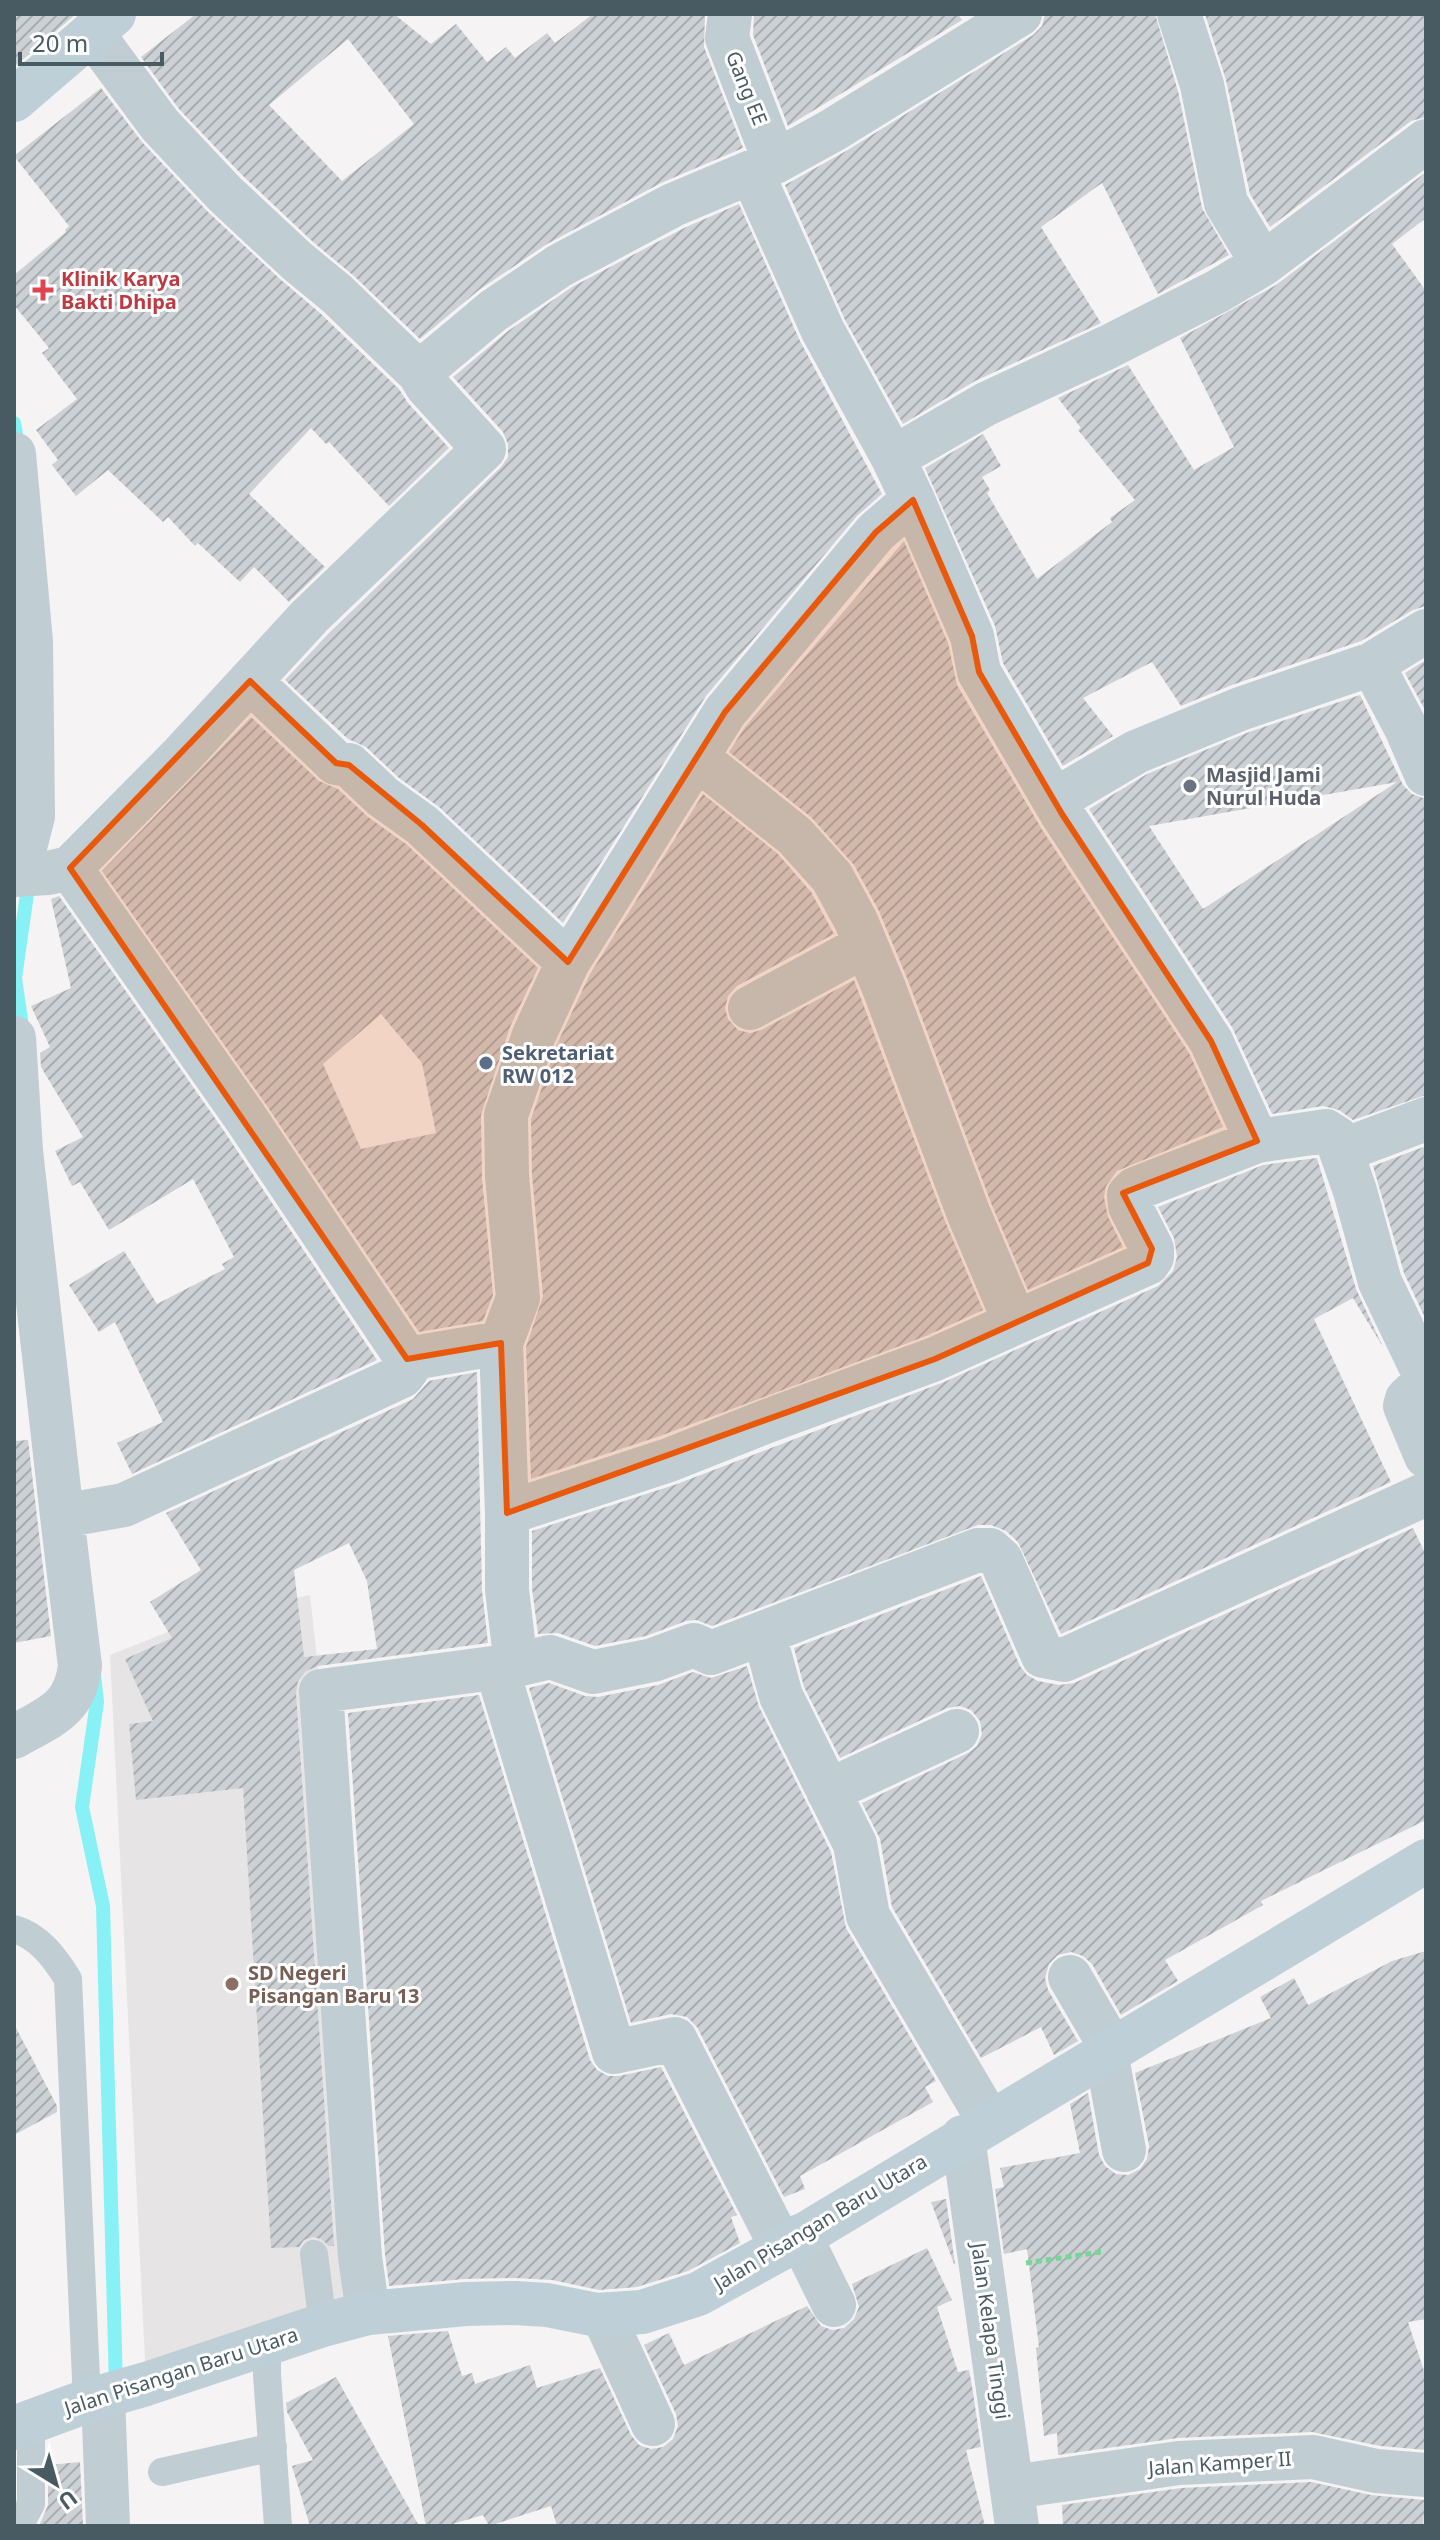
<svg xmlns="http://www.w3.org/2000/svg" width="1440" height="2540" viewBox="0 0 1440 2540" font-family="'Noto Sans',sans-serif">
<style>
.education{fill:#e6e4e5}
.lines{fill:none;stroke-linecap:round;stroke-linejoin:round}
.stream{stroke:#88f1f6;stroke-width:14}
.building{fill:url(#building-hatch);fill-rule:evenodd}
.path{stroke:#73d795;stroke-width:5;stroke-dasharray:6 4;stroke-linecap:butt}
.lane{stroke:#c0cdd3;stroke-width:28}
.street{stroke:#c0cdd3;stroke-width:44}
.secondary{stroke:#bfcfd8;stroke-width:44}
.marked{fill:#e8590c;fill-opacity:0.2;stroke:#e8590c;stroke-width:6;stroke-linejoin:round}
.health-dot{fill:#e0444e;stroke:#fff;stroke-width:3}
.worship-dot{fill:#6b7280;stroke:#fff;stroke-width:3}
.service-dot{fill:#5c6f8a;stroke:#fff;stroke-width:3}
.education-dot{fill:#8d6e63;stroke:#fff;stroke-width:3}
.labels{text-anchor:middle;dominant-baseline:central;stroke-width:6;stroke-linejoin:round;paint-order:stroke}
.street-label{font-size:20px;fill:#485b63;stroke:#fff}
.health-label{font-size:20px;font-weight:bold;fill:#be3a42;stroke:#fff;text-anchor:start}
.worship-label{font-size:20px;font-weight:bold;fill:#5b616d;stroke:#fff;text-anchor:start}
.service-label{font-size:20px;font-weight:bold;fill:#4e5e75;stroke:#fff;text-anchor:start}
.education-label{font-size:20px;font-weight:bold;fill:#785e54;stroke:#fff;text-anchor:start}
</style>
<defs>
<pattern id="building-hatch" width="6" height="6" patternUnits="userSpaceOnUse" patternTransform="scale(2)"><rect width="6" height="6" fill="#cdd1d5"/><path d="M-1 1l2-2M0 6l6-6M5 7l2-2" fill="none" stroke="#a8adb0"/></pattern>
</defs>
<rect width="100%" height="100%" fill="#f5f3f3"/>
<path class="education" d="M310 1595 318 1668 357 2301 146 2380 110 1655 208 1616Z"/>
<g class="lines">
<path class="stream" d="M14 423 19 450
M23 1034 15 978 29 880
M94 1675 97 1702 82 1807 103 1906 116 2386"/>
</g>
<path class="building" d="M14 14H76L14 67Z
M196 14H394L431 44 456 24 487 62 506 47 515 58 547 33 555 43 593 14H705L704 47 743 148 661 183 547 244 479 290 420 339 354 276 313 242 243 176 179 109 141 57ZM348 39 414 124 342 181 269 105Z
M754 14H958L962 20 788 126 753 35Z
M1045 14H1155L1178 91 1202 208 1229 255 1158 294 1102 183 1041 227 1101 323 975 381 903 424 845 320 785 185 846 151 1033 35 1042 26Z
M1205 14H1426V117L1411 121 1270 227 1250 194 1226 80Z
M101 88 142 142 207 211 280 279 320 313 399 389 408 403 449 448 389 506 329 442 326 444 311 428 249 494 325 567 289 602 254 567 240 582 198 543 195 546 168 517 163 522 108 470 76 496 52 465 58 460 36 430 77 399 42 353 49 348 14 305V275L66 232 65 230 69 226 14 156Z
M1426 172V218L1392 244 1426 291V606L1413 610 1361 641 1232 685 1181 706 1152 662 1083 698 1113 736 1063 766 1003 663 995 626 925 468 983 434 1001 466 982 477 990 490 987 493 1037 579 1112 522 1110 518 1135 500 1078 430 1081 428 1058 398 1128 365 1194 470 1234 447 1180 338 1276 285Z
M739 204 800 341 882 494 857 516 706 696 563 923 439 807 399 778 366 747 348 739 285 680 328 634 501 467 508 457V444L503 432 453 377 508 331 572 287 684 228Z
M904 541 948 643 957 685 1041 828 1189 1053 1223 1127 1117 1171 1106 1186 1104 1197 1108 1217 1123 1247 1028 1290 991 1203 907 978 879 911 854 865 811 817 729 752 745 727Z
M1426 660V712L1405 673Z
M1360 695 1403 785 1412 794 1426 799V1095L1353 1120 1339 1110 1323 1106 1272 1114 1232 1027 1089 809 1147 774 1249 732ZM1397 782 1203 909 1149 826Z
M251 717 319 781 338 789 368 817 406 844 538 968 510 1027 481 1115 482 1178 493 1295 483 1321 419 1332 265 1103 102 871ZM381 1014 422 1063 436 1133 361 1149 323 1064Z
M703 794 778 854 811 892 834 934 737 986 728 996 725 1008 728 1019 738 1030 750 1033 761 1030 854 980 945 1221 983 1310 926 1336 660 1436 531 1479 526 1347 543 1296 532 1175 531 1119 557 1044 590 974Z
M59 896 224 1131 377 1360 132 1474 117 1443 163 1422 115 1322 99 1332 69 1285 124 1251 157 1304 225 1269 222 1264 234 1257 193 1179 109 1230 80 1182 72 1186 55 1151 83 1137 41 1067 40 1053 50 1047 31 1006 71 988 51 899Z
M1426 1146V1320L1404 1273 1373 1166Z
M1317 1158 1356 1289 1383 1347 1353 1298 1314 1319 1391 1482 1061 1634 1018 1542 1006 1531 991 1525H978L712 1626 696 1620 686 1621 646 1636 595 1646 558 1633 538 1634 532 1588V1531L677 1484 944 1382 1158 1286 1173 1271 1177 1257 1174 1238 1158 1207 1263 1165Z
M477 1372 482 1590 488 1643 318 1666 306 1671 298 1681 296 1693 334 2246H329L321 2239 313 2237 304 2240 299 2247 271 2248 243 1788 136 1800 129 1724 153 1721 125 1659 172 1638 150 1602 201 1570 166 1513 413 1399 429 1381ZM349 1543 367 1581 377 1649 304 1657 294 1570Z
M28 1440 51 1636 14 1643V1441Z
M1413 1528 1426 1555V1820L1261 1901 1263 1905 1165 1960 1178 1981 1121 2015 1092 1964 1083 1956 1071 1952 1058 1955 1049 1964 1045 1978 1048 1990 1078 2041 1054 2055 1041 2027 981 2058 892 1907 880 1839 862 1803 968 1753 977 1746 982 1734 980 1721 971 1710 960 1706 947 1708 840 1758 804 1687 794 1648 981 1576 1020 1666 1027 1675 1038 1681 1059 1685 1074 1683Z
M747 1666 759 1707 831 1852 846 1928 936 2081 925 2087 933 2102 800 2176 805 2189 784 2197 697 2027 687 2017 671 2014 631 2023 529 1688 549 1683 585 1696 598 1697 658 1685 693 1672 711 1678Z
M479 1695 590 2060 597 2070 608 2076H619L661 2067 737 2215 731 2217 740 2243 688 2271 637 2287 599 2290 552 2280 515 2278 464 2279 389 2286 385 2254 348 1713Z
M1426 1951V2319L1408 2322 1426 2377V2450L1380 2446 1312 2432 1178 2438 1058 2455 1057 2433 1044 2436 1036 2348 1039 2347 1027 2249 1004 2254 995 2189 1004 2187 1000 2168 1080 2153 1070 2104 1088 2093 1099 2155 1105 2166 1116 2174 1128 2175 1140 2169 1147 2159 1149 2146 1135 2073 1271 2018 1260 1997 1294 1978 1308 2005 1392 1961Z
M14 2024 57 2106V2112L14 2135Z
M946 2199 955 2264H954L931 2202Z
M927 2248 952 2300 937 2307 958 2372 969 2370 972 2386 981 2447 966 2450 985 2526H557L551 2506 489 2526 483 2515 446 2526H426L388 2336 448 2331 462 2376 472 2373 475 2384 530 2365 537 2388 600 2368 631 2435 639 2445 651 2449 663 2447 673 2439 678 2426 676 2414 644 2345 669 2333 684 2365 807 2306 821 2326 832 2330 844 2328 854 2319 859 2307 852 2284Z
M336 2377 419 2526H310L292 2466 313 2460 287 2412 286 2403Z
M80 2462 83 2526H39L48 2505V2465Z
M1311 2482 1371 2495 1425 2500 1423 2526H1063L1062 2505 1181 2488Z"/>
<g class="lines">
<path class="path" d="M1026 2263 1101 2252"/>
<path class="lane" d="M14 1929C39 1936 55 1958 68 1979L87 2401
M314 2254 323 2325
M267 2344V2375L278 2526
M162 2472 273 2447
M15 2526 23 2519 31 2504V2422"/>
<path class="street" d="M730 14 727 38 775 162
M1179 14 1202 85 1226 203 1263 264
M92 33 160 125 225 194 297 261 337 294 419 373 493 311 559 266 673 205 775 162 833 130 1020 14
M752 173 823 331 893 458 913 500 972 636 979 672 1062 814 1211 1041 1257 1141
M14 454 31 642 33 816 22 859 14 873
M893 458 986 404 1108 347 1218 291 1263 264 1426 141
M913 500 876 532 725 712 568 962 534 1035 506 1115 507 1176 518 1298 501 1343 507 1513V1590L516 1665 550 1657 593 1672 653 1660 694 1645 711 1653 978 1550H990L1001 1560 1043 1656 1064 1660 1426 1494
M1372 664 1426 631
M250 681 336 763 349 765 383 797 422 825 568 962
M697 758 795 836 832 877 856 921 884 988 968 1212 1015 1322
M1055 800 1136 752 1240 709 1372 664 1406 728 1426 774
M14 875 48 873 70 868 182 755 310 616 484 449 427 386 419 373
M750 1008 866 945
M14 1038 21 1151 62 1516 124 1505 402 1376 408 1368 407 1359 245 1117 70 868
M1341 1151 1355 1191 1380 1282 1426 1378
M407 1359 501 1343
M1426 1381 1407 1399 1405 1406 1426 1456
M507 1513 669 1460 770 1420 935 1359 1148 1263 1152 1257V1249L1130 1206 1129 1195 1135 1189 1257 1141 1326 1131 1337 1138 1341 1151 1426 1119
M764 1634 781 1696 855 1844 868 1916 989 2121
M497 1669 614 2052 675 2039 782 2248
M14 1737C49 1717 75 1710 80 1666L62 1516
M828 1791 957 1731
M1070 1977 1112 2049
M1106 2052 1124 2150
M963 2137 1017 2526
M800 2236 834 2305
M368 2313 360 2257 321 1691 516 1665
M603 2315 653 2424
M103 2397 108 2526
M1013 2487 1179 2463 1313 2457 1376 2471 1426 2475"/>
<path class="secondary" d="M14 100 114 14
M14 2428 87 2401 146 2384 323 2325 368 2313 466 2304 515 2303 547 2305 597 2315 642 2312 698 2294 782 2248 1426 1861"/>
</g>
<path class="marked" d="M913 500 972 636 979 672 1062 814 1211 1041 1257 1141 1123 1193 1152 1249 1148 1263 935 1359 507 1513 501 1343 407 1359 70 868 250 681 336 763 349 765 422 825 568 962 725 712 876 532Z"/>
<path class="health-dot" d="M39 278h8v8h8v8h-8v8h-8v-8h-8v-8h8z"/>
<circle class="worship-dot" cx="1190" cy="786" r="8"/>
<circle class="service-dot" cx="486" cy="1063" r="8"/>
<circle class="education-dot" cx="232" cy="1984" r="8"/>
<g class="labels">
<g class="street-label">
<text transform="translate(747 88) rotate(68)">Gang EE</text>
<text transform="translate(820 2222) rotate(-31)">Jalan Pisangan Baru Utara</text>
<text transform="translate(991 2331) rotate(82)">Jalan Kelapa Tinggi</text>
<text transform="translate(181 2371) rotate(-18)">Jalan Pisangan Baru Utara</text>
<text transform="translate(1220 2463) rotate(-4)">Jalan Kamper II</text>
</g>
<g class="health-label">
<text x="61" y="278">Klinik Karya<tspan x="61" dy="23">Bakti Dhipa</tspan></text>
</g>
<g class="worship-label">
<text x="1206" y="774">Masjid Jami<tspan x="1206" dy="23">Nurul Huda</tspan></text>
</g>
<g class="service-label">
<text x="502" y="1052">Sekretariat<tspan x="502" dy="23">RW 012</tspan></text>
</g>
<g class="education-label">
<text x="248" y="1972">SD Negeri<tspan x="248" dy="23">Pisangan Baru 13</tspan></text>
</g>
</g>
<rect width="1440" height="2540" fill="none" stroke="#485b63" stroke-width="32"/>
<g transform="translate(56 2484) rotate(143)" stroke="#ffffff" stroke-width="6" paint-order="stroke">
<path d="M0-6L14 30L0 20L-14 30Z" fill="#485b63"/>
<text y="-12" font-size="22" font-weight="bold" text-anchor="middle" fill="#485b63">U</text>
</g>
<path d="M20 52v12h142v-12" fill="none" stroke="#485b63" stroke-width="4"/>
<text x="32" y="52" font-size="24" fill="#485b63" stroke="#ffffff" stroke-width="6" paint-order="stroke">20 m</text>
</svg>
